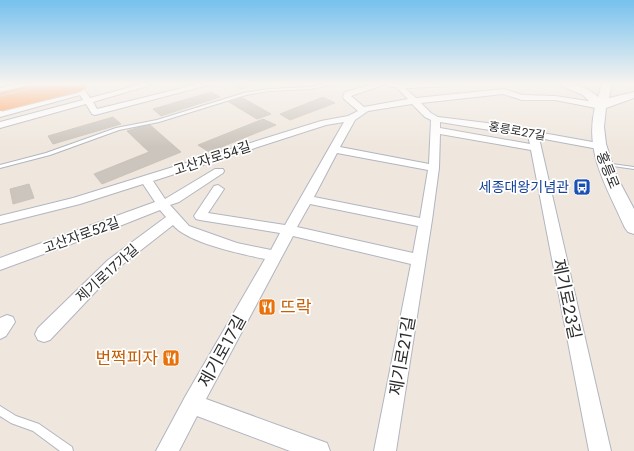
<svg xmlns="http://www.w3.org/2000/svg" width="634" height="451" viewBox="0 0 634 451" font-family="Jost,'Noto Sans KR',sans-serif">
<style>
.building{fill:#cbc5bd;stroke:#cbc3b8}
.lines{fill:none;stroke-linecap:round;stroke-linejoin:round}
.lane-casing{stroke:#b2b5c1;stroke-width:2}
.street-casing{stroke:#b2b5c1;stroke-width:2}
.secondary-casing{stroke:#b2b5c1;stroke-width:2}
.highway-casing{stroke:#c8c8c8;stroke-width:2}
.path{stroke:#c8c8c8;stroke-width:1.5;stroke-dasharray:2 1.5;stroke-linecap:butt}
.lane{fill:#fff;fill-rule:evenodd}
.street{fill:#fff;fill-rule:evenodd}
.secondary{fill:#fff;fill-rule:evenodd}
.highway{fill:#ff9d59;fill-rule:evenodd}
.highway-bridge-casing{stroke:#c8c8c8;stroke-width:16;stroke-linecap:butt}
.highway-bridge{stroke:#ff9d59;stroke-width:14}
.labels{text-anchor:middle;dominant-baseline:central;stroke-width:3.5;stroke-linejoin:round;paint-order:stroke}
.far-street-label{font-size:12px;fill:#2d2d2d;stroke:#fff}
.street-label{font-size:14px;fill:#2d2d2d;stroke:#fff}
.transit-label{font-size:14px;fill:#164399;stroke:#fff;text-anchor:end}
.near-street-label{font-size:17px;fill:#2d2d2d;stroke:#fff}
.near-food-label{font-size:17px;fill:#c56008;stroke:#fff;text-anchor:start}
</style>
<rect width="100%" height="100%" fill="#efe7de"/>
<path class="building" d="M239 84H259L240 89 232 86Z
M211 92 220 97 161 116 153 109Z
M323 97 335 103 290 120 280 114Z
M243 98 271 114 257 119 229 102Z
M113 117 121 124 53 144 48 136Z
M263 119 276 125 209 152 198 145Z
M149 124 181 152 102 184 94 174 149 152 127 131Z
M29 184 34 198 13 204 10 189Z"/>
<g class="lines">
<g class="lane-casing">
<path id="lane" d="M328 84H335L311 89 269 91 246 95 159 122 119 130 50 155 0 168V165L46 153 116 128 157 120 244 93 269 89 311 87Z
M604 163 634 167V169L606 165 604 164Z
M0 406 16 416 39 424 72 447 73 451H60L33 431 11 423 0 416Z"/>
</g>
<g class="street-casing">
<path id="street" d="M18 84H33L0 92V88Z
M142 84H154L93 102 97 109 199 84H212L95 115 92 114 86 104 0 128V122L83 100 80 95 0 117V111L78 93 77 91 81 89H84L90 98Z
M374 84H386L351 96 364 107 408 99 396 87H390V84H456L452 86 405 88 416 98 504 89 522 95 555 96 601 103 605 106 601 109 555 100H522L503 94 421 103 431 113 438 117 487 123 598 143 603 146 598 149 539 138 611 451H589L531 150 440 134 439 168 432 220 396 451H374L411 264 293 236 206 399 327 443 330 451H290L197 416 179 451H156L185 397 265 259C241 254 188 243 173 225L118 268 50 340 44 342 38 340 35 334 38 328 108 260 166 217 160 210 112 229 0 270V258L155 202 143 184 80 204 0 224V216L73 198 321 121 348 116 358 111 344 99 343 97 345 92ZM412 104 425 117 431 120 429 164 340 147 355 120 368 111ZM344 122 285 225 208 213 224 189 218 185 214 186 194 216 196 219 200 220 280 233 271 250 237 243 189 226 170 205 179 202 223 173 224 171 223 169H215L165 199 153 181 326 125ZM440 122 528 136 530 144 440 128ZM337 153 428 170 420 218 314 197ZM310 204 418 226 413 253 297 227Z
M7 315 13 317 15 322 6 336 0 339V318Z"/>
</g>
<g class="secondary-casing">
<path id="secondary" d="M561 84C576 84 587 87 598 97L602 84H612L609 98 634 92V98L606 108 604 127 606 144 616 175 634 209V234L628 232 625 228C607 187 584 153 595 107L583 95 562 86Z"/>
</g>
<g class="highway-casing">
<path id="highway" d="M36 84 55 85 54 88 0 100V92Z"/>
</g>
<path class="path" d="M92 87 105 84"/>
<use href="#lane" class="lane"/>
<use href="#street" class="street"/>
<use href="#secondary" class="secondary"/>
<use href="#highway" class="highway"/>
<g class="highway-bridge-casing">
<path id="highway-bridge" d="M0 104 80 84"/>
</g>
<use href="#highway-bridge" class="highway-bridge"/>
</g>
<linearGradient id="sky" x2="0" y2="1"><stop stop-color="#76c1ee"/><stop offset="0.57" stop-color="#f8f4f0"/><stop offset="1" stop-color="#f8f4f0" stop-opacity="0"/></linearGradient>
<rect width="634" height="147" fill="url(#sky)"/>
<defs>
<g id="bus-square" transform="scale(0.9)"><rect x="-9" y="-9" width="18" height="18" rx="4" fill="#1a4fb4" stroke="#fff"/><path d="M-5-6H5V4H4V6H2V4H-2V6H-4V4H-5ZM-3.5-4V0h7V-4ZM-3.5 1.2v1.5H-2V1.2ZM2 1.2v1.5H3.5V1.2Z" fill="#fff"/></g>
<g id="restaurant-square" transform="scale(0.9)"><rect x="-9" y="-9" width="18" height="18" rx="4" fill="#e8710a" stroke="#fff"/><path d="M-5-6h1v4h1v-4h1v4h1v-4h1v5L-1.5 .5V6h-2V.5L-5-1ZM5-6V6H3V1.5H1.5Q1.5-4 5-6Z" fill="#fff"/></g>
</defs>
<g fill-rule="evenodd">
<use href="#bus-square" x="582" y="187"/>
<use href="#restaurant-square" x="267" y="307"/>
<use href="#restaurant-square" x="171" y="358"/>
</g>
<g class="labels">
<g class="far-street-label">
<text transform="translate(517 131) rotate(10)">홍릉로27길</text>
</g>
<g class="street-label">
<text transform="translate(212 158) rotate(-18)">고산자로54길</text>
<text transform="translate(608 170) rotate(68)">홍릉로</text>
<text transform="translate(81 235) rotate(-20)">고산자로52길</text>
<text transform="translate(107 273) rotate(-42)">제기로17가길</text>
</g>
<g class="transit-label">
<text x="569" y="187">세종대왕기념관</text>
</g>
<g class="near-street-label">
<text transform="translate(567 299) rotate(78)">제기로23길</text>
<text transform="translate(222 351) rotate(-61)">제기로17길</text>
<text transform="translate(402 356) rotate(-80)">제기로21길</text>
</g>
<g class="near-food-label">
<text x="280" y="307">뜨락</text>
<text x="158" y="358" text-anchor="end">번쩍피자</text>
</g>
</g>
</svg>
